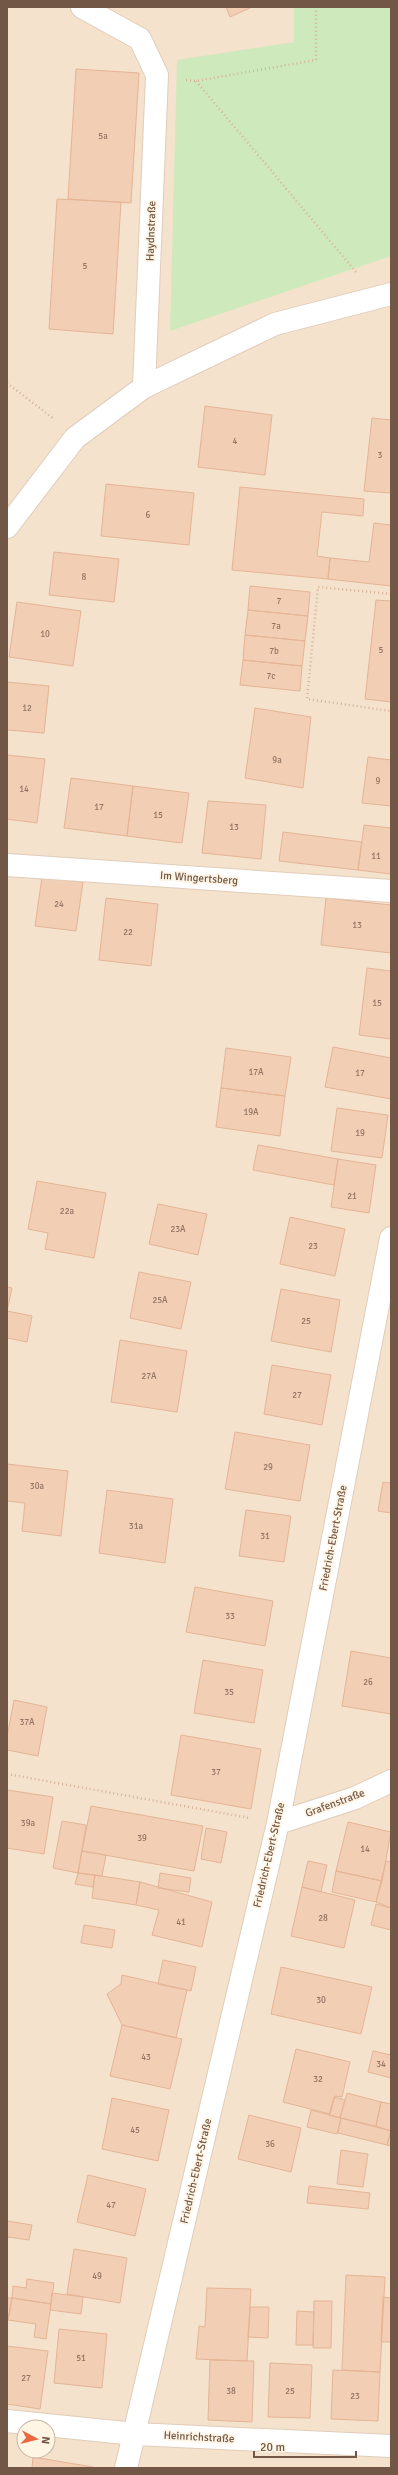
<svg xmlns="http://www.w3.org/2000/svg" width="398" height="2475" viewBox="0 0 398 2475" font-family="Signika,sans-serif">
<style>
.residential{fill:#f4e2cc;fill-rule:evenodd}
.green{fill:#ceeabd}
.building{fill:#f2ceb5;stroke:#e5b495}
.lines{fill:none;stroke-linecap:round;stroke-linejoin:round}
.minor-casing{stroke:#e0cdba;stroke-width:24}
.path{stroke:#d7b199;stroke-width:2.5;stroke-dasharray:1 3;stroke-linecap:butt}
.minor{stroke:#fff;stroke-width:22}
.labels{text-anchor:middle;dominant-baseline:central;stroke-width:3.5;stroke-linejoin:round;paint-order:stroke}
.number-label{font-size:9px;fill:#927462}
.street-label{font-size:11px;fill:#725646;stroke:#fff5e4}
</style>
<rect width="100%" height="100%" fill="#fdf1de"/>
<path class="residential" d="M7 7H391V2468H7ZM24 2427H48V2451H24Z"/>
<path class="green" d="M294 7H391V256L170 331 177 60 294 42Z"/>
<path class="building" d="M226 7H252L230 17Z
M76 69 139 73 131 203 68 199Z
M57 199 121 202 113 334 49 329Z
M205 406 272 415 265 475 198 467Z
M372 418 391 420V493L364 491Z
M106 484 194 493 189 545 101 536Z
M240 487 364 499 363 516 322 512 317 556 330 558 328 579 232 570Z
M374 523 391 525V586L328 579 330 558 369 562Z
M54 552 119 559 114 602 49 595Z
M250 586 310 592 308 616 248 610Z
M376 600 391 601V702L365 699Z
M17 602 81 611 73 666 9 657Z
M248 610 308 616 305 641 245 635Z
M245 635 305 641 302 666 243 660Z
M243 660 302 666 300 691 240 685Z
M7 682 49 686 44 733 7 730Z
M255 708 311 717 303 788 245 778Z
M7 755 45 759 37 823 7 819Z
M368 757 391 760V806L362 803Z
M71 778 133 786 127 836 64 828Z
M133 786 189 793 182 843 127 836Z
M208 801 266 805 261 859 202 853Z
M364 825 391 828V874L358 870Z
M283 832 362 842 358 870 279 861Z
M42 877 83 882 76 931 35 926Z
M106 898 158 904 151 966 99 960Z
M326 898 391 905V953L321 945Z
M367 968 391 971V1039L359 1035Z
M333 1047 391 1058V1099L325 1087Z
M226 1048 291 1057 285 1096 221 1088Z
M221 1088 285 1096 280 1136 216 1127Z
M337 1108 388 1115 382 1158 331 1151Z
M258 1145 338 1159 334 1185 253 1170Z
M338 1159 376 1165 369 1213 331 1207Z
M37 1181 106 1193 94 1258 45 1249 48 1233 28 1229Z
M158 1204 207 1214 198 1255 149 1244Z
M290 1217 345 1229 335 1276 280 1264Z
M139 1272 191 1282 181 1329 130 1318Z
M7 1287 12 1288 7 1311Z
M281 1289 340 1300 331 1352 271 1341Z
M7 1311 32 1316 27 1342 7 1338Z
M120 1340 187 1351 177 1412 111 1402Z
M272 1365 331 1375 322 1425 264 1414Z
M235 1432 310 1445 300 1501 225 1489Z
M7 1464 68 1471 61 1536 22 1531 25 1503 7 1501Z
M383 1482 391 1483V1513L378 1511Z
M107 1490 173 1499 165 1563 99 1553Z
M246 1510 291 1516 284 1562 239 1556Z
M195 1587 273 1601 265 1646 186 1632Z
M351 1651 391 1658V1714L342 1706Z
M203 1660 263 1670 254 1723 194 1713Z
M14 1700 47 1707 38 1756 7 1750V1737Z
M181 1735 261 1749 251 1809 171 1795Z
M7 1790 53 1797 44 1854 7 1848Z
M91 1806 203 1826 194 1871 82 1851Z
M62 1821 86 1825 78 1873 53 1868Z
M348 1822 391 1832 382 1881 336 1871Z
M206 1828 227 1832 221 1863 201 1859Z
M82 1851 106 1855 102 1876 78 1873Z
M308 1861 327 1865 321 1892 302 1887Z
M386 1861 391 1862V1908L376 1902Z
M336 1871 382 1881 376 1902 332 1892Z
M78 1873 95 1875 93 1887 75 1884Z
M160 1873 191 1878 189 1892 158 1888Z
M95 1875 140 1882 136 1905 92 1898Z
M140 1882 212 1902 202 1947 152 1935 159 1910 136 1905Z
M302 1887 355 1900 344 1948 291 1936Z
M376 1904 391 1908V1930L371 1925Z
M84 1925 115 1930 112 1948 81 1943Z
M163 1960 196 1967 191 1991 158 1984Z
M281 1967 372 1987 361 2034 271 2014Z
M122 1975 187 1990 176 2038 122 2025 107 1994 121 1984Z
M122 2025 182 2039 170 2089 110 2076Z
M296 2049 350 2062 342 2097 335 2096 330 2114 283 2102Z
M373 2051 391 2055V2078L368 2072Z
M347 2093 381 2102 376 2126 340 2118Z
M334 2097 345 2100 340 2118 329 2115Z
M112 2098 169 2110 158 2161 102 2149Z
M381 2102 391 2104V2131L376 2126Z
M311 2110 341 2118 337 2134 307 2127Z
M249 2115 301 2128 291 2172 238 2159Z
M341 2118 391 2131 387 2145 338 2133Z
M391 2131V2146L387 2145Z
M341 2150 368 2154 363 2187 337 2184Z
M88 2175 146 2189 135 2236 77 2222Z
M309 2186 370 2193 368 2209 307 2203Z
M7 2221 32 2225 29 2240 8 2237 7 2243Z
M74 2249 127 2258 120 2303 67 2294Z
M346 2275 385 2277 380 2372 342 2370Z
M27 2279 54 2283 51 2304 12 2298 13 2286 26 2288Z
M207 2288 251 2289 247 2361 196 2359 199 2326 205 2327Z
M52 2293 83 2297 81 2314 50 2310Z
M383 2297 391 2298V2342H381Z
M7 2298H12L8 2320H7Z
M12 2298 51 2304 46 2339 34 2337 36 2324 8 2320Z
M314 2301H332L331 2348H313Z
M250 2307H269L268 2338 248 2337Z
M297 2311 314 2312 313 2345H296Z
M59 2329 107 2334 102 2388 54 2383Z
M7 2346 48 2351 40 2409 7 2404Z
M210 2360 254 2361 252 2422 208 2420Z
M270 2363 312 2365 310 2418 268 2417Z
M333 2370 380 2372 378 2421 331 2419Z
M33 2457 93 2467V2468H32Z"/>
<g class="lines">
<g class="minor-casing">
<path id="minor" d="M82 7 140 39 157 75 144 387
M7 527 75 438 144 387 275 324 391 294
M7 865 391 891
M278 1823 355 1798 391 1781
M7 2421 135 2434 391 2446
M126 2468 278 1823 391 1238"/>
</g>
<path class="path" d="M186 80 196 81 316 60V7
M196 81 356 272
M7 383 54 419
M391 594 318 587 307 699 391 711
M7 1774 250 1818"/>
<use href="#minor" class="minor"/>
</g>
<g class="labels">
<g class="number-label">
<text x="103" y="136">5a</text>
<text x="85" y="266">5</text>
<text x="235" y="441">4</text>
<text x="380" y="455">3</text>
<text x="148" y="515">6</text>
<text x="84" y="577">8</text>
<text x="279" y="601">7</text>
<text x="276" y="626">7a</text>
<text x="45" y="634">10</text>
<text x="381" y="650">5</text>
<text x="274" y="651">7b</text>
<text x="271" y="676">7c</text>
<text x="27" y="708">12</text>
<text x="277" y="760">9a</text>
<text x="378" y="781">9</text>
<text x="24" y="789">14</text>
<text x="99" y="807">17</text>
<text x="158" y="815">15</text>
<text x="234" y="827">13</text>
<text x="376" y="856">11</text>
<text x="59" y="904">24</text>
<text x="357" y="925">13</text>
<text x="128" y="932">22</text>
<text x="377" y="1003">15</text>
<text x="256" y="1072">17A</text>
<text x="360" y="1073">17</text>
<text x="251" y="1112">19A</text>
<text x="360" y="1133">19</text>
<text x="352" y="1196">21</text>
<text x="67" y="1211">22a</text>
<text x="178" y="1229">23A</text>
<text x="313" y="1246">23</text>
<text x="160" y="1300">25A</text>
<text x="306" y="1321">25</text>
<text x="149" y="1376">27A</text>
<text x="297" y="1395">27</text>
<text x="268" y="1467">29</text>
<text x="37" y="1486">30a</text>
<text x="136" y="1526">31a</text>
<text x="265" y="1536">31</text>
<text x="230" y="1616">33</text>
<text x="368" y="1682">26</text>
<text x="229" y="1692">35</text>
<text x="27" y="1722">37A</text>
<text x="216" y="1772">37</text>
<text x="28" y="1823">39a</text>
<text x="142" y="1838">39</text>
<text x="365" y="1849">14</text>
<text x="323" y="1918">28</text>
<text x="181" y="1922">41</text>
<text x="321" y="2000">30</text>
<text x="146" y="2057">43</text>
<text x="381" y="2064">34</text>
<text x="318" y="2079">32</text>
<text x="135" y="2130">45</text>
<text x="270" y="2144">36</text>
<text x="111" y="2205">47</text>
<text x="97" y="2276">49</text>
<text x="81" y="2358">51</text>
<text x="26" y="2378">27</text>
<text x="231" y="2391">38</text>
<text x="290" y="2391">25</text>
<text x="355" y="2396">23</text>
</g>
<g class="street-label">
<text transform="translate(151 231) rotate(-88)">Haydnstraße</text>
<text transform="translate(199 878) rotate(4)">Im Wingertsberg</text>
<text transform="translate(333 1538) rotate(-79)">Friedrich-Ebert-Straße</text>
<text transform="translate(335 1803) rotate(-20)">Grafenstraße</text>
<text transform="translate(269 1855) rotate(-77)">Friedrich-Ebert-Straße</text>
<text transform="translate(196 2171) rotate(-77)">Friedrich-Ebert-Straße</text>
<text transform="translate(199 2437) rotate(3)">Heinrichstraße</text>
</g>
</g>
<rect width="398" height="2475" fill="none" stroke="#725646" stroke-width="16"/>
<g transform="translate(36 2439) rotate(97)"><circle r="19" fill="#fff5e4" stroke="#c7b5a5"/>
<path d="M0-3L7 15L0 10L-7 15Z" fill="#eb673f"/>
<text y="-6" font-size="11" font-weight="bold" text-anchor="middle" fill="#725646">N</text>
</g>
<path d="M254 2451v6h102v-6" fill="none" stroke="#725646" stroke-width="2"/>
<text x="260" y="2451" font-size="12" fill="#725646" stroke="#fff5e4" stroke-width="3" paint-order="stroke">20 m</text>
</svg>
